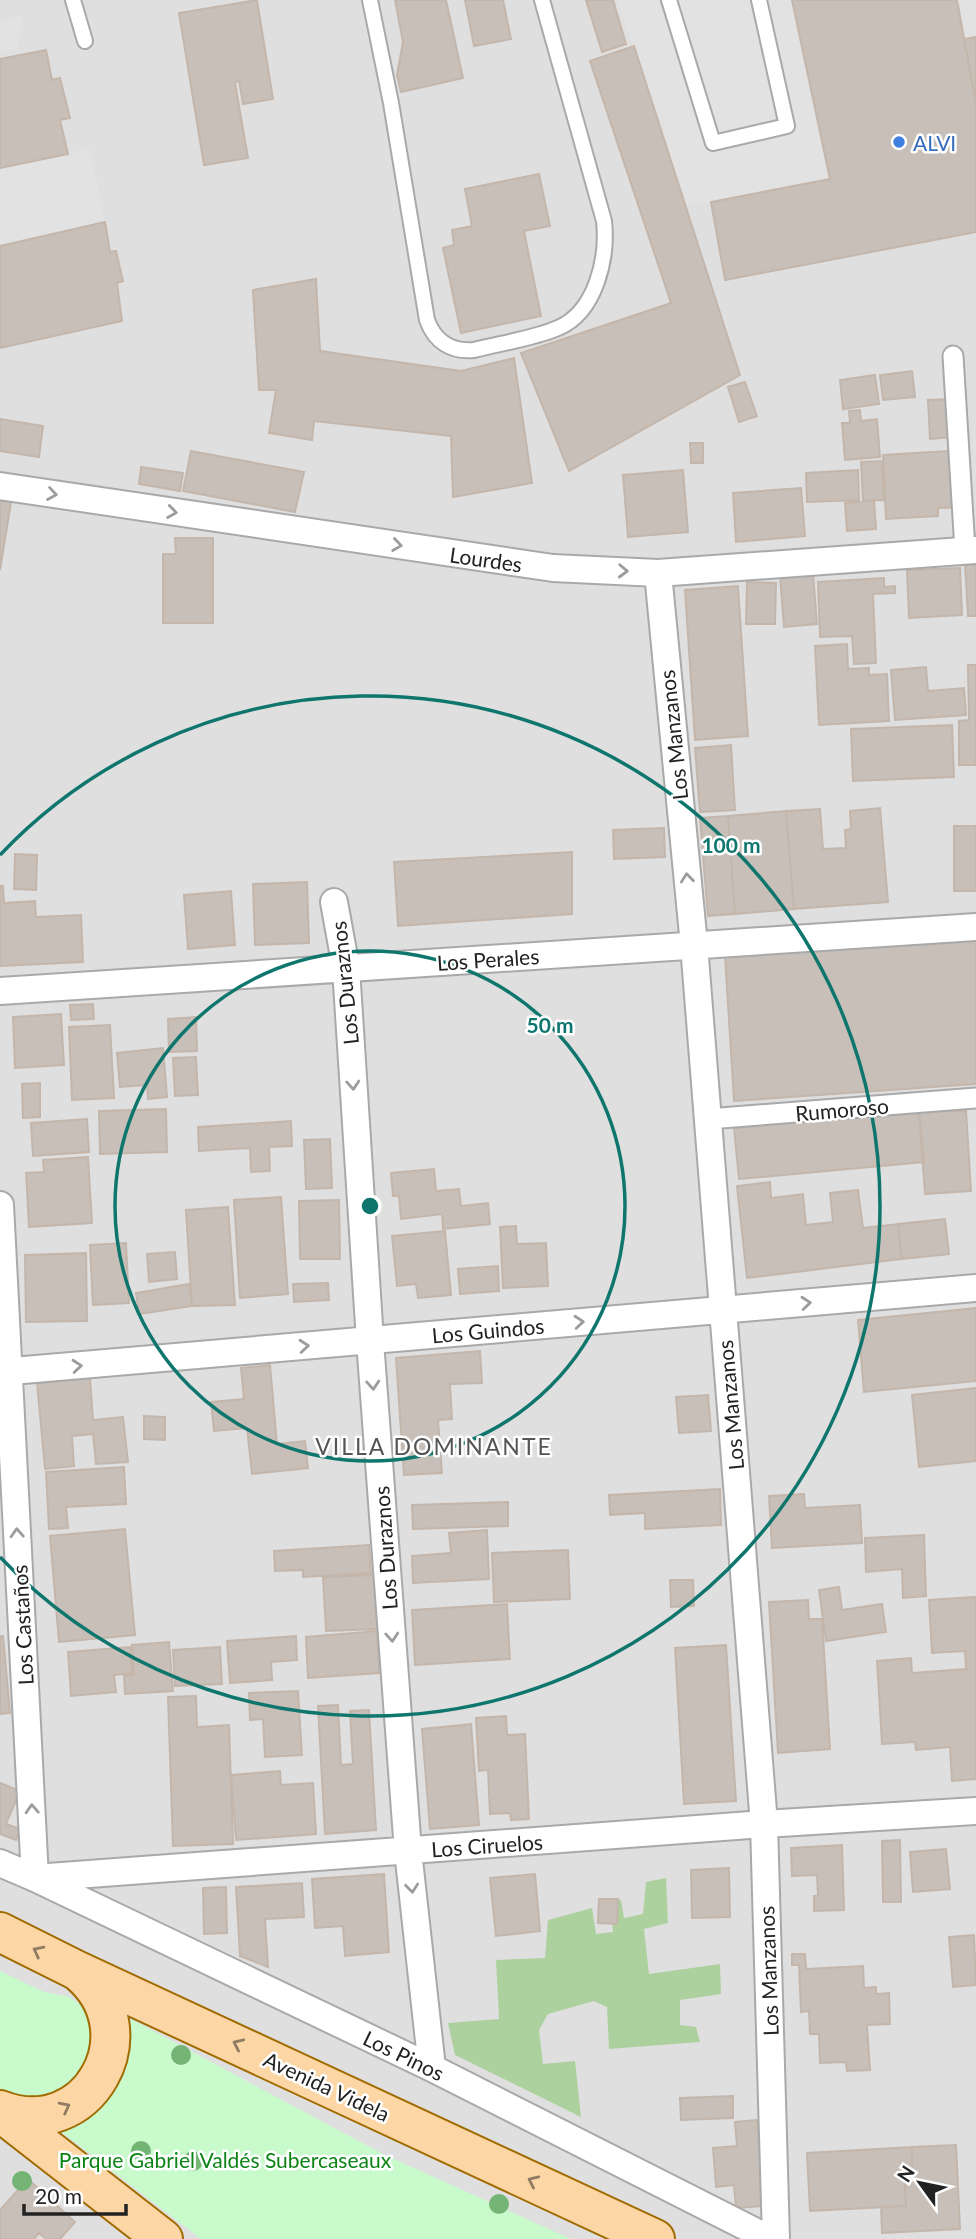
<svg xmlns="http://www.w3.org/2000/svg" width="976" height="2239" viewBox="0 0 976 2239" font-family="Lato,sans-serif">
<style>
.residential{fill:#e0dfdf}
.forest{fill:#add19e}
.park{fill:#c8facc}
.parking{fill:#e2e2e2}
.building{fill:#c7bfb8;stroke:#c4b6ab;stroke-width:2}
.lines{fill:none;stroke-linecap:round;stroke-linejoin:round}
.service-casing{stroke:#a9a9a9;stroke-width:18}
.pedestrian-casing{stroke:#a9a9a9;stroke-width:23}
.minor-casing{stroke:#a9a9a9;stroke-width:30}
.primary-casing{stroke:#a06b00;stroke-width:42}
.service{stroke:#fff;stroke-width:14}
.pedestrian{stroke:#fff;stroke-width:19}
.minor{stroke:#fff;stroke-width:26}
.primary{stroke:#fcd6a4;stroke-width:38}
.tree{fill:#74b475}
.oneway{stroke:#9c9c9c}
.oneway2{stroke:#8f7c63}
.ring{fill:none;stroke:#0f766e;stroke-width:3.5}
.shop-dot{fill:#3f7fe0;stroke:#fff;stroke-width:2.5}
.labels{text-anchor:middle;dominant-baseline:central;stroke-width:5;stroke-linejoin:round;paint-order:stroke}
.shop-label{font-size:21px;fill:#366cbe;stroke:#fff;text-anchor:start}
.street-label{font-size:21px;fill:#222;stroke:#fff}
.park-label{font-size:21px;fill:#0c8416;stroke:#fff}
.neighbourhood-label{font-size:23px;letter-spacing:2px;fill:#555;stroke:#fff}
.centre{fill:#0f766e;stroke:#fff;stroke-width:3.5}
.ring-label{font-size:21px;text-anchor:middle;font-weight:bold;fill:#0f766e;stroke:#fff;stroke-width:5;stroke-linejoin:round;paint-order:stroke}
</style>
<rect width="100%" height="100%" fill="#f2efe9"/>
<path class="residential" d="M0 0H976V2239H0Z"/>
<path class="forest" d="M666 1878 668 1923 644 1929 649 1974 720 1964 721 1994 680 2000V2025L696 2027 700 2042 609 2049 607 2007 594 2001 548 2014 539 2030 543 2064 575 2061 581 2117 455 2055 448 2023 499 2019 496 1960 545 1958 548 1920 592 1908 596 1934 613 1932 611 1901 621 1900 624 1918 643 1914 646 1882Z"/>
<path class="park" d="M0 1971 44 1992 69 1997 78 2003 87 2011 97 2056 63 2097H0Z
M131 2019 383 2154 571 2239H201L60 2131 78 2119 128 2038Z"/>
<path class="parking" d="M617 0H792L830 179 711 202 686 204Z
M957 0H976V37L964 39Z
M23 16 17 49 0 52V21Z
M90 148 104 221 0 245V167Z"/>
<path class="building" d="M257 0 273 99 243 104 239 80 235 83 248 158 204 165 179 13Z
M395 0H446L463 78 401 92 397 75 403 42Z
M465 0H503L511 39 474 46Z
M586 0H613L626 44 602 52Z
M792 0H957L976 104V232L725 280 711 202 830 179Z
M976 37V104L964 39Z
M634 46 740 375 569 471 521 353 671 303 590 61Z
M46 50 52 80 60 78 70 118 60 120 68 154 0 168V59Z
M539 174 550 226 524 231 541 316 461 333 443 248 454 245 452 230 472 226 465 189Z
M105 222 110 252 116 251 123 281 117 283 122 321 0 348V246Z
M316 279 320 351 461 371 514 358 532 483 453 497 451 436 314 421 312 440 269 433 276 390H259L253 290Z
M912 371 915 397 883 400 880 375Z
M875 375 879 404 843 409 840 380Z
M745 382 757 416 739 422 728 387Z
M952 399 954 437 930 439 928 400Z
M860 410 861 421 877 419 880 457 845 460 842 423H850L849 411Z
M0 419 43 426 39 457 0 451Z
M690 443H703V463H691Z
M964 450 967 507 938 508V516L886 519 883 455Z
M191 451 304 472 295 512 183 491Z
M882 461 884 500 863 501 861 462Z
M141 467 183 473 180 491 139 484Z
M683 470 688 532 628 537 623 475Z
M858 470 859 500 807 502 806 473Z
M801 488 805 536 736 542 733 493Z
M874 500 876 529 847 531 845 503Z
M0 501 11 502 0 570Z
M175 538H213V623H163V554H176Z
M976 564V616H968L965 565Z
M960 568 962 615 909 618 907 570Z
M813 573 817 624 784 627 780 576Z
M884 578V587L895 586V593L873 594 876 663 854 664 852 636 820 637 818 582Z
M747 582 776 583 775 624H746Z
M738 586 748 736 695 740 685 590Z
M847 644 848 669 869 668V675L887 674 889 721 819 725 815 646Z
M968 665H976V765H959V721L969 720Z
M926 667 928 691 964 688 966 715 895 720 891 670Z
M952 725 954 777 853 781 851 729Z
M731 745 735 810 700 812 695 748Z
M880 808 888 902 794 909 786 811 820 809 823 849 846 848 845 830 851 829 850 811Z
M786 811 794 909 735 914 728 816Z
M728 816 735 914 708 916 700 818Z
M954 826H976V891H954Z
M664 828 665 857 614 859 613 830Z
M572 852V914L398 926 394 862Z
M15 854 37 855 36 890 14 889Z
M307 882 309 943 255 945 253 884Z
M0 886H3L4 903 35 901 36 917 81 915 83 962 0 966Z
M231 891 235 945 188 949 184 895Z
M976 939V1084L734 1101 725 956Z
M93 1004 94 1019 71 1020 70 1005Z
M61 1014 64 1065 15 1068 13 1017Z
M196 1017 197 1051 169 1052 168 1019Z
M110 1025 114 1098 72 1100 69 1027Z
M163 1048 167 1097 148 1099 147 1085 120 1087 117 1053Z
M196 1057 198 1095 175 1096 173 1058Z
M40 1083V1117L23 1118 22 1084Z
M166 1109 167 1152 100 1154 99 1111Z
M919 1111H966L971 1191 925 1194Z
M919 1111 924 1162 739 1179 734 1128Z
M87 1119 89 1152 33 1156 31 1123Z
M291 1121 292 1146 269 1147 270 1171 251 1172 250 1148 199 1151 198 1127Z
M330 1139 332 1188 306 1189 304 1140Z
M88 1157 92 1223 29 1227 26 1173 44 1172 43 1160Z
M434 1169 436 1191 459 1189 461 1206 488 1203 490 1224 443 1229 442 1214 401 1219 399 1196H393L391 1173Z
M770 1182 771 1198 803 1194 806 1225 833 1222 830 1193 858 1190 863 1228 898 1224 902 1259 747 1278 737 1186Z
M281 1197 288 1294 240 1298 234 1200Z
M339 1200 340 1259H300L299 1201Z
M228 1207 235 1305 192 1306 186 1210Z
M945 1219 949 1254 902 1259 898 1224Z
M516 1226 517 1244 546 1243 548 1286 503 1288 500 1227Z
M445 1231 451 1295 418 1298 416 1284 397 1286 392 1236Z
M126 1243 129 1303 93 1305 90 1245Z
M175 1252 177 1279 149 1282 147 1254Z
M86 1253 87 1321 26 1322 25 1255Z
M498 1266 499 1291 460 1294 458 1269Z
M328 1283 329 1300 294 1302 293 1284Z
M189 1284 192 1306 139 1314 136 1293Z
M976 1308V1381L864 1392 858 1320Z
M480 1351 482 1383 450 1384 452 1419 438 1420 442 1473 404 1475 396 1358Z
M270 1365 277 1444 305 1441 308 1468 252 1474 247 1428 214 1431 211 1402 244 1399 241 1368Z
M90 1378 93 1420 123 1417 128 1462 96 1464 93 1434 72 1436 74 1466 45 1469 37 1383Z
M976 1388V1461L919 1467 912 1395Z
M708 1395 711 1431 679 1433 676 1397Z
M144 1416 165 1417V1440L144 1439Z
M124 1467 126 1504 66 1507 68 1528 49 1529 46 1472Z
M720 1489 721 1525 645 1529V1513L610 1515 609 1495Z
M804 1494 805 1508 860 1505 862 1543 772 1548 769 1496Z
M508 1502V1526L413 1529 412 1505Z
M125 1529 135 1635 59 1642 50 1536Z
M487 1530 489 1579 413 1583 412 1556 451 1553 449 1533Z
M924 1535 926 1596 903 1598 902 1569 866 1572 865 1538Z
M369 1545 371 1573 303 1577V1570L275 1571 274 1551Z
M568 1550 570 1599 494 1602 492 1553Z
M375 1575 378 1629 326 1631 323 1577Z
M670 1580H693L694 1606 671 1607Z
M839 1587 842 1610 882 1604 886 1632 826 1641 819 1590Z
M974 1597H976V1779L952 1781 950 1747 916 1750 915 1742 882 1744 877 1661 911 1658 912 1673 966 1669 965 1651 932 1653 929 1600Z
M808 1600 809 1619H822L830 1749 778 1753 769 1602Z
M507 1604 510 1659 415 1665 412 1610Z
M377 1631 379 1673 308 1678 306 1637Z
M0 1636H3L10 1713 0 1714Z
M296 1636 297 1660 271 1662 272 1680 230 1683 227 1641Z
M169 1642 173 1691 125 1694 124 1676 134 1675 132 1645Z
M726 1645 736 1801 684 1804 675 1648Z
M130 1647 132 1673 114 1675 116 1692 71 1696 68 1652Z
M220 1647 222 1684 175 1686 173 1650Z
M298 1691 302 1755 265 1757 263 1719 250 1720 249 1693Z
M196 1696 197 1727 229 1725 233 1844 173 1846 168 1697Z
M338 1705 341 1765 353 1764 350 1711 369 1710 376 1830 325 1834 318 1706Z
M506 1716 507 1735 525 1734 529 1819 511 1820 510 1813 490 1814 488 1770 479 1771 476 1718Z
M471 1724 479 1825 430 1829 422 1729Z
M280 1771 281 1785 313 1783 316 1834 236 1840 231 1775Z
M0 1783 20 1791 6 1824 20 1829 16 1840 0 1834Z
M900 1840 901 1902H883L882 1841Z
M842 1845 844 1910 814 1911V1896H818L817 1875 792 1876 791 1848Z
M946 1849 950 1889 913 1892 910 1852Z
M729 1868 730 1917 692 1918 691 1870Z
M384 1874 389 1952 345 1956 343 1926 315 1928 312 1879Z
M535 1874 540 1931 496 1936 490 1878Z
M302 1883 304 1917 265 1919 268 1967 240 1956 236 1887Z
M226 1887 227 1933 204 1934 203 1888Z
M599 1899H618L617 1924 598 1923Z
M974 1935 976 1985 953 1987 949 1937Z
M792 1954H805L806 1969 863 1966 864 1988 876 1987V1994L889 1993 890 2024 867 2025 870 2070 847 2071 846 2062 820 2063 819 2034H810L809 2011 801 2012 799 1965H792Z
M733 2096V2118L681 2120 680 2098Z
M757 2120 764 2206 736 2208 734 2185 716 2187 713 2148 737 2146 735 2122Z
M956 2145 960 2229 882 2233 881 2207 906 2206 904 2168H912V2147Z
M912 2147V2168H904L906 2206 810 2211 807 2153Z
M28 2179 75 2222 60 2239H46L39 2233 34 2239H0V2210Z"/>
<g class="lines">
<g class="service-casing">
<path id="service" d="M73 0 85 41
M370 0 391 103 427 320C435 342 451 352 474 350 501 343 532 339 558 328 596 312 608 258 604 221L542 0
M669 0 713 143 787 126 759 0"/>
</g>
<g class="pedestrian-casing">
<path id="pedestrian" d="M953 356 965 550
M708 1119 976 1098"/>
</g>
<g class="minor-casing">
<path id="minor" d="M0 486 553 568 658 573 976 550
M658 573 694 945 764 1824 776 2239
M334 902 346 968 370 1341 408 1851 432 2068
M0 991 976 927
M0 1205 35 1878
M0 1372 976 1288
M0 1863 35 1878 432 2068 770 2239
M35 1878 764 1824 976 1811"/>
</g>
<g class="primary-casing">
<path id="primary" d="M0 1932 76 1970 655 2239
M0 2110C88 2144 151 2032 79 1972
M0 2112 163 2239"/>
</g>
<use href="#service" class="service"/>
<use href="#pedestrian" class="pedestrian"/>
<use href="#minor" class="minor"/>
<use href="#primary" class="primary"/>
</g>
<g class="tree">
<circle cx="181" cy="2055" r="10"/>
<circle cx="141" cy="2151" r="10"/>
<circle cx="193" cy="2161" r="10"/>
<circle cx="22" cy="2181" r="10"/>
<circle cx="499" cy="2204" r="10"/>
</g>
<defs><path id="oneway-chevron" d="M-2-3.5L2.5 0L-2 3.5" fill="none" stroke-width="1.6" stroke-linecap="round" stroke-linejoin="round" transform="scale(1.75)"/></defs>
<g class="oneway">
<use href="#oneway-chevron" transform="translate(52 494) rotate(9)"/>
<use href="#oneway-chevron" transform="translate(172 512) rotate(8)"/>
<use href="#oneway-chevron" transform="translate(397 545) rotate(8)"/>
<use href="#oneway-chevron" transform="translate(623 571) rotate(2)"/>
<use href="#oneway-chevron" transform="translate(687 878) rotate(-96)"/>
<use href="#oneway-chevron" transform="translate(353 1085) rotate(86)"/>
<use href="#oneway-chevron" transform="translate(806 1303) rotate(-5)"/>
<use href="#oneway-chevron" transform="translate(579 1322) rotate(-5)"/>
<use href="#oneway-chevron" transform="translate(304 1346) rotate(-5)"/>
<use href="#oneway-chevron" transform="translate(77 1366) rotate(-5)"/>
<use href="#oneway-chevron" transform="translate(373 1385) rotate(86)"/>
<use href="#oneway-chevron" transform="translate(17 1533) rotate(-93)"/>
<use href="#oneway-chevron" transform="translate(392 1637) rotate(86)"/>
<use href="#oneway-chevron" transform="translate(32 1809) rotate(-93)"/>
<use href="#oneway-chevron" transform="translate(412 1888) rotate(84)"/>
</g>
<g class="oneway2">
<use href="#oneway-chevron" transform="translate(38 1951) rotate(-153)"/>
<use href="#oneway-chevron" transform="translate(238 2044) rotate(-155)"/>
<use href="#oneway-chevron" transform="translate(65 2107) rotate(-27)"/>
<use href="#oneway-chevron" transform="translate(533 2181) rotate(-155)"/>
</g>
<g class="ring">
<circle cx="370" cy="1206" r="255"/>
<path d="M0 855A510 510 0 1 1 0 1557"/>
</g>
<circle class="shop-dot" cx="899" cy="142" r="7"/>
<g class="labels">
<g class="shop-label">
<text x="913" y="142">ALVI</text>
</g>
<g class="street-label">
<text transform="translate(486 559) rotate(8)">Lourdes</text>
<text transform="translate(673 735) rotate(-96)">Los Manzanos</text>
<text transform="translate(488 959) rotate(-4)">Los Perales</text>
<text transform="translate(344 983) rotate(-96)">Los Duraznos</text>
<text transform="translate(842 1109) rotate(-5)">Rumoroso</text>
<text transform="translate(488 1330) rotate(-5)">Los Guindos</text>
<text transform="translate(730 1405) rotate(-95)">Los Manzanos</text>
<text transform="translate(385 1548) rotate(-94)">Los Duraznos</text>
<text transform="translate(22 1625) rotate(-93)">Los Castaños</text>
<text transform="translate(487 1845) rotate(-4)">Los Ciruelos</text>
<text transform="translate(768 1971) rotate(-92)">Los Manzanos</text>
<text transform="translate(404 2055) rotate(26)">Los Pinos</text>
<text transform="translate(327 2086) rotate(25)">Avenida Videla</text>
</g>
<g class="park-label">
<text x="225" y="2159">Parque Gabriel Valdés Subercaseaux</text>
</g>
<g class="neighbourhood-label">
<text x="434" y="1446">VILLA DOMINANTE</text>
</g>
</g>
<circle cx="370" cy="1206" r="10" class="centre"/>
<g class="ring-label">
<text x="731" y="853">100 m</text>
<text x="550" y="1033">50 m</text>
</g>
<g transform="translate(920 2183) rotate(303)" stroke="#ffffff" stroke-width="5" paint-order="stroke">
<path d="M0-5L12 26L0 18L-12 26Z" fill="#222222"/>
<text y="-10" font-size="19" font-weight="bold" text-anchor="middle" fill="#222222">N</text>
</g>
<path d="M24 2204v10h102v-10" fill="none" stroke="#222222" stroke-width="3.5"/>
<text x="35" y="2204" font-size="21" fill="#222222" stroke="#ffffff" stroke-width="5" paint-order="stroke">20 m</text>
</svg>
